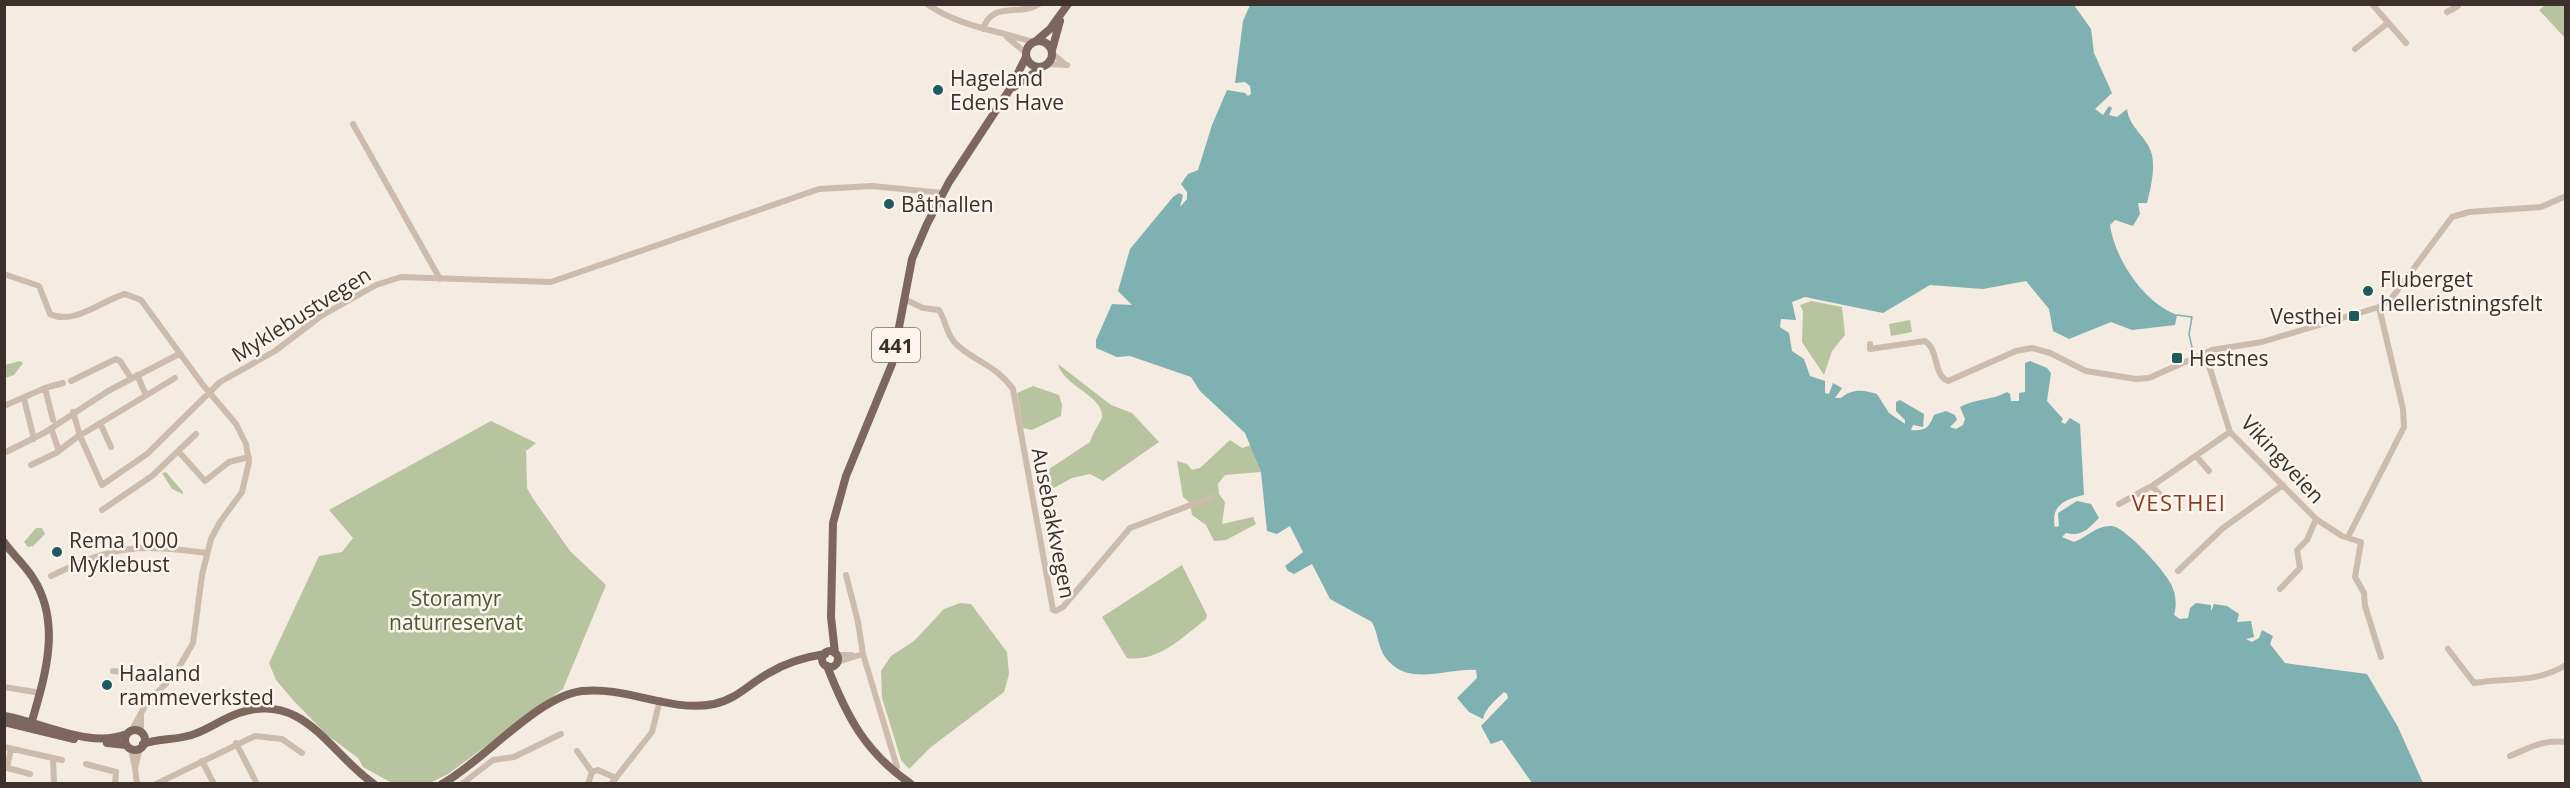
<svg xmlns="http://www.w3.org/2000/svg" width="2570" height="788" viewBox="0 0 2570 788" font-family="'Open Sans',sans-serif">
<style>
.green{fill:#b8c4a0}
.water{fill:#7fb0b2}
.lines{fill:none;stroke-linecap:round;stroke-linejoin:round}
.stream{stroke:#7fb0b2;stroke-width:1.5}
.minor{stroke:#cdbbac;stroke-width:6}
.major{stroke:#7d675c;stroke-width:8}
.poi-dot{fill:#1f5a5e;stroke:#fbf5ee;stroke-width:2}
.labels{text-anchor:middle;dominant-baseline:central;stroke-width:5;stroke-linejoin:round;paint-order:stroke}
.shield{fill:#fbf5ee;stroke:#756b66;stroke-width:1.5}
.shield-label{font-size:20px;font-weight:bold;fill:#3b302b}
.poi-label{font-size:21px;fill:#3b302b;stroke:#fbf5ee;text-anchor:start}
.street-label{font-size:21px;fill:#3b302b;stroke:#fbf5ee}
.park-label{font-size:21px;fill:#4a5a2e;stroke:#fbf5ee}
.neighbourhood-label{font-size:22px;letter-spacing:1.5px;fill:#8c3b22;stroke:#fbf5ee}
</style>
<rect width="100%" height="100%" fill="#f4ebe1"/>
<path class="green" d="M2545 5H2565V38L2539 10Z
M1811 301 1842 307 1845 335 1832 351 1824 375 1802 342 1803 311 1800 305Z
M1910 320 1912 332 1891 336 1889 324Z
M20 361 23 363 14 375 5 378V365Z
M1058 364 1111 405 1132 413 1159 442 1103 481 1090 474 1072 478 1039 496 1037 477 1090 442C1092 434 1102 420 1102 417 1104 396 1063 386 1058 364Z
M1033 386 1059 395 1062 405 1061 416 1032 430 1023 428 1017 393Z
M491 421 536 443 526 451 527 488 534 500 570 551 606 585 563 689 448 774 430 783H392L363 767 358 758 326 734 293 700 276 680 269 663 319 556 342 552 353 538 329 510Z
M1230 440 1242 448 1251 445 1261 472 1225 475 1218 484 1219 494 1225 502 1222 524 1253 517 1256 524 1226 540 1214 541 1206 525 1192 515 1190 503 1183 497 1177 461 1187 464 1192 470 1200 468Z
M166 472 183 492V494L172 489 162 473Z
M36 528H42L45 534 33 546 28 547 24 542Z
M1182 565 1207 615 1206 619C1184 636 1158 663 1127 658L1102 617Z
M960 603 971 604 1007 652 1009 674 1004 692 931 747 909 769 901 760 882 698 881 671 891 656 914 641 944 609Z"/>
<path class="water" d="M1250 5H2074L2091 29 2094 53 2112 93 2095 109 2103 115 2109 106 2112 108 2109 115 2117 117 2127 109C2129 128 2148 137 2152 155 2155 170 2151 187 2147 203H2138L2140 214 2133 226 2115 220 2110 225C2115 259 2143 302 2177 315L2175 325 2132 330 2111 322 2069 339 2053 331 2049 309 2026 281 1983 289 1930 285 1883 313 1805 297 1792 302 1796 320 1781 319 1780 327 1789 333 1792 351 1804 359 1810 376 1825 381V393L1829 394 1833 383 1842 388 1835 398H1841C1852 388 1864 390 1877 394L1889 413 1905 424V420L1896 411V402L1900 400 1924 414 1923 427 1913 425 1911 430C1925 431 1929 428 1934 415L1946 411 1955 415 1957 420 1950 427 1956 429 1963 425 1965 419 1960 407C1976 398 1991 401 2007 392L2010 394 2011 401H2019V393L2025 392V363L2030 361 2047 368 2051 373 2047 401 2063 419 2061 422 2065 424 2070 418 2080 424 2084 495C2065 499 2050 506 2055 527L2059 526 2058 513 2077 501 2091 504 2099 518C2088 529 2082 537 2066 533L2062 537 2074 542C2087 537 2097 525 2112 526 2125 527 2165 571 2171 584 2176 594 2177 605 2174 615L2180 619 2188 618 2190 608 2196 603 2211 605V611L2214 604 2227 606 2239 614 2237 622 2251 621 2254 637 2246 639 2252 642 2259 638 2262 630 2273 636 2270 644 2285 663 2367 674 2398 727 2423 783H1532L1502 740 1491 744 1481 726 1508 698 1507 694 1504 692C1496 700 1485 708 1483 719L1469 712 1457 698 1477 678 1476 670C1446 668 1408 688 1385 657 1378 647 1378 633 1372 622L1330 599 1312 564 1294 574 1288 571 1285 566 1303 552 1290 526 1277 534 1267 531 1261 472 1245 433 1200 391 1191 377 1130 356 1117 357 1096 348V340L1112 304 1132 305 1118 291 1130 249 1173 197 1179 193 1183 195 1180 207 1187 199V192L1181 184 1188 174 1198 170 1212 125 1227 90 1245 93 1248 96 1251 94 1250 86 1245 82 1235 83 1243 21Z"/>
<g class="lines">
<path class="stream" d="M2177 315 2192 317 2189 334 2192 347"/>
<path class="minor" d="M927 4C960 27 996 30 1033 42
M2372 4 2406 43
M2447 12 2458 6
M983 29C992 0 1020 17 1039 4
M1007 37 1026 53
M2355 49 2388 23
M1053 54 1066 65
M1048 64 1067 65
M353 124 440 279
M4 274 39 286 50 314C74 326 102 300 125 294L141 300 203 385 236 424 246 444 249 462 242 492 220 522 211 539 202 575 193 643 175 674 146 704 132 730
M904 299 923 308 939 310C946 321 946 334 956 344 975 362 996 365 1013 389L1053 610 1056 611 1063 607 1130 528 1212 497
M1870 344V349L1925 341C1939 350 1933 375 1948 381L2016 351 2032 348 2050 353 2086 371 2136 379 2149 378 2212 350 2262 342 2379 307 2391 299 2452 217 2469 212 2541 207 2566 196
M2205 353 2230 432 2316 519 2342 536 2361 542 2355 577 2364 593 2365 606 2381 657
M137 375 146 395
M71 381 116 359 120 361 131 378
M45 388 63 383
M24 399 34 439
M4 406 45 388 53 420
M73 412 80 436 102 485 147 454 220 382 275 351 321 316 376 285 401 277 551 282 819 189 872 186 943 193
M100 423 111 447
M51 428 59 451
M84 433 175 378
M179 452 205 481 229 462 249 457
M4 453 44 433 108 391 179 354
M2196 456 2209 471
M31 465 56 453 77 437
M2152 486 2166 501
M2119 504 2152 486 2230 432
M102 510 152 476 196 434
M2348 537 2404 427 2403 409 2379 307
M2178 571 2223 528 2283 485
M846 575 858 622 863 654 897 767
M51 576C115 545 137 544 207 553
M2280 589 2300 568 2297 550 2307 540 2316 519
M2448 649 2474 683C2509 677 2534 684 2566 665
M837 655H852
M837 662 863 654
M113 671 155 675 166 684
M4 687 41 693
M141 715V733
M236 743 257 784
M4 747 62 760
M131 749 135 768 140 748
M577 751 592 772
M2510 756C2529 748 2544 739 2566 742
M53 758 54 784
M202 761 214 784
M86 764 116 772 115 784
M4 767 30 774
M7 768 11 749
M135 768 137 784
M156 784 255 736 282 739 302 753
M462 784 493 760 514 757 561 734
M588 784 592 772 598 770 616 778
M611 784 652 732 660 700"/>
<path class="major" d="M1026 54a13 13 0 1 1 26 0a13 13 0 1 1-26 0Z
M1036 41 1050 29 1068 4
M1052 50 1060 21
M1014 87 1041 68
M4 542C13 555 25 565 33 578 62 623 45 676 32 721L33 728
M822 659a8 8 0 1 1 16 0a8 8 0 1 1-16 0Z
M835 653 831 617 833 523 846 476 892 364 912 259 927 224 949 182 1010 89 1026 57
M827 666C847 717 865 752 911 784
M4 716C42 722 90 749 127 734
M4 722 74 739
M125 740a10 10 0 1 1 20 0a10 10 0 1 1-20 0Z
M107 743 126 745
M143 744C161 737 180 741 197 733 212 727 224 718 239 713 304 691 329 753 374 784
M442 784C484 761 536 697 582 691 626 686 671 713 714 704 736 700 750 683 769 673 787 662 805 657 825 654"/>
</g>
<g class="poi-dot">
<circle cx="938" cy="90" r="6"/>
<circle cx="889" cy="204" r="6"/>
<circle cx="2368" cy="291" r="6"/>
<rect x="2348" y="310" width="12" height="12" rx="3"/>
<rect x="2171" y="352" width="12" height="12" rx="3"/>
<circle cx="57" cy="552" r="6"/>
<circle cx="107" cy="685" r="6"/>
</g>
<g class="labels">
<rect class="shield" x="872" y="328" width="48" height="34" rx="4.5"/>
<g class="shield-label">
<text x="896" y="345">441</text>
</g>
<g class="poi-label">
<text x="950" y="78">Hageland<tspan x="950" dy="24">Edens Have</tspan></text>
<text x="901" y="204">Båthallen</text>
<text x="2380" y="279">Fluberget<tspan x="2380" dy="24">helleristningsfelt</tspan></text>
<text x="2342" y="316" text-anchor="end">Vesthei</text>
<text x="2189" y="358">Hestnes</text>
<text x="69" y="540">Rema 1000<tspan x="69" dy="24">Myklebust</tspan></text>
<text x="119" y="673">Haaland<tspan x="119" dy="24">rammeverksted</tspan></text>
</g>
<g class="street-label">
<text transform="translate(301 314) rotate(-32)">Myklebustvegen</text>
<text transform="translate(2283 459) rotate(47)">Vikingveien</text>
<text transform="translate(1054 523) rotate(79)">Ausebakkvegen</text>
</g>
<g class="park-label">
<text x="456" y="598">Storamyr<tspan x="456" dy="24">naturreservat</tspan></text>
</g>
<g class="neighbourhood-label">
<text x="2179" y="502">VESTHEI</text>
</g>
</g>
<rect width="2570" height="788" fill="none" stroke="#3b302b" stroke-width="12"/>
</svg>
